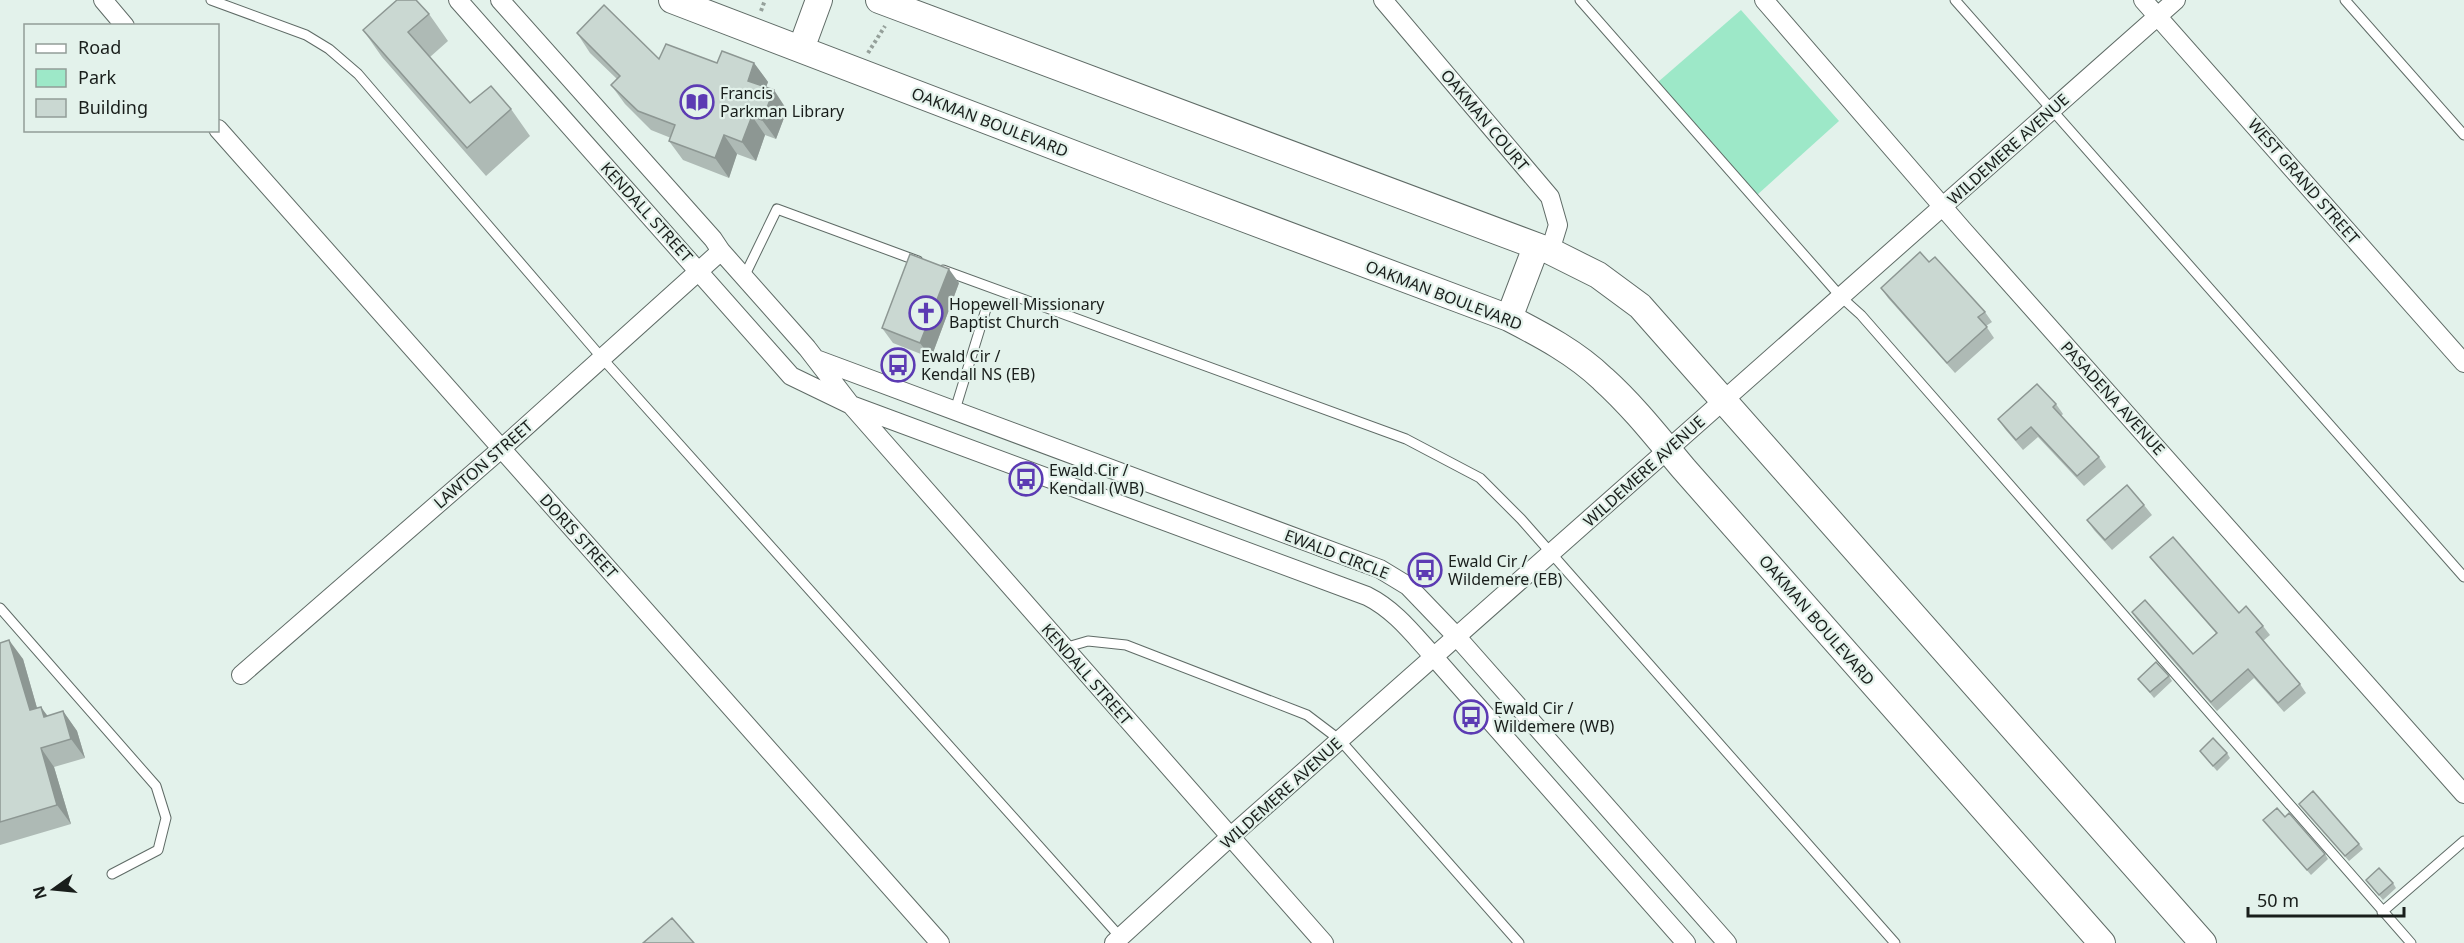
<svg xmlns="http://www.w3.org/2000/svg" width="2464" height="943" viewBox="0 0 2464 943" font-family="'Noto Sans',sans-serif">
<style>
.green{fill:#9de8c8}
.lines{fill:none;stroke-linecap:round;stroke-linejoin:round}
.lane-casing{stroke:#5f6b66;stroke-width:11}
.street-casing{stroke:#5f6b66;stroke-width:20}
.secondary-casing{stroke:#5f6b66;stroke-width:28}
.path{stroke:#95a09a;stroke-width:4;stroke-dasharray:3 3;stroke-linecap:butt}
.lane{stroke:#fff;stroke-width:9}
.street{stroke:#fff;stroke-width:18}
.secondary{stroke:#fff;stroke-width:26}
.wall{fill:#aebab5}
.shaded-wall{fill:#8d9793}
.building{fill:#cad8d2;stroke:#8d9793;stroke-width:1.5}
.labels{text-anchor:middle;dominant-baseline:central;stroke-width:4.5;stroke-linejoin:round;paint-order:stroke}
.poi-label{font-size:16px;fill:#191e1b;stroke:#e3f2eb;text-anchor:start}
.street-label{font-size:16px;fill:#191e1b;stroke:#e3f2eb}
</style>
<rect width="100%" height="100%" fill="#e3f2eb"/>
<path class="green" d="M1741 10 1839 121 1757 195 1658 82Z"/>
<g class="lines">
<g class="lane-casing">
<path id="lane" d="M211 0 306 35 329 49 358 74 602 358 1122 939
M1580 0 1841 297 1861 315 2411 943
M1955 0 2464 577
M2345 0 2464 135
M943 270 1406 439 1480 478 1521 519 1895 943
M744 277 777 209 918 261
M955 410 986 309
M0 608 156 786 166 818 158 850 112 874
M1064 648 1088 641 1126 645 1307 715 1340 740 1519 943
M2382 912 2464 841"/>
</g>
<g class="street-casing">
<path id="street" d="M103 0 125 26
M458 0 791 376 851 405 1367 596C1395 610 1413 634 1434 657L1686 943
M500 0 713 239 721 251 807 348 851 405 1324 943
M1383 0 1550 197 1558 225 1550 251
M1764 0 1962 229 2464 794
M2143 0 2464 363
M218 129 940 943
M816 359 1380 569 1408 586 1457 637 1727 943
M241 675 501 449 721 251
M1114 943 1230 837 2176 0"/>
</g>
<g class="secondary-casing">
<path id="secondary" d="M672 0 1168 190 1509 318C1542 335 1576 353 1603 379 1633 406 1658 438 1684 469L2102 943
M879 0 1550 251 1598 275 1640 306 2203 943
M801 49 819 0
M1509 318 1536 247"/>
</g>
<path class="path" d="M761 11 765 0
M868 53 885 26"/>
<use href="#lane" class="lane"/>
<use href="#street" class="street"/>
<use href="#secondary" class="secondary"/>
</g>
<path class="wall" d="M429 14 448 41 430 57 470 103 511 109 530 136 486 176 382 57 363 30Z
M577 33 659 59 717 63H754L768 82 766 87 787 110 776 139 765 135 756 161 737 154 729 178 683 160 669 141 671 138 651 130 625 104 611 85 617 79 590 53Z
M1929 262 1985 312 1992 322 1986 326 1994 338 1955 373 1888 298 1881 288Z
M959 283 931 358 893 343 882 328Z
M2056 404 2063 414 2061 416 2099 457 2106 467 2084 486 2038 437 2023 450 2005 429 1998 419Z
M2144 505 2152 515 2112 550 2094 530 2087 520Z
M2150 557 2239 613 2263 626 2270 635 2263 641 2300 684 2306 693 2284 712 2254 678 2217 711 2138 621 2132 612 2193 654 2216 633 2157 566Z
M0 643 23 659 37 708 48 716 63 711 77 731 85 758 54 767 71 824 0 845Z
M2169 676 2172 681 2154 698 2138 679Z
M2200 751 2227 753 2230 758 2217 771Z
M2299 804 2359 844 2363 849 2349 861Z
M2285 817 2325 854 2328 859 2311 875 2263 820Z
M2366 880 2393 883 2396 888 2383 900Z"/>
<path class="shaded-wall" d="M754 63 768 82 761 100 748 81Z
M774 90 787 110 776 139 762 120Z
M752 116 765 135 756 161 742 142Z
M724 135 737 154 729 178 715 158Z
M949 269 959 283 931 358 920 343Z
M9 640 23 659 43 729 30 710Z
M41 707 55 726 44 717Z
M63 711 77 731 85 758 71 739Z
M41 748 54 767 71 824 57 805Z"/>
<path class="building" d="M397 0H416L429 14 408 32 470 103 491 86 511 109 467 148 363 30Z
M604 5 659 59 666 44 717 63 722 51 754 63 748 81 774 90 762 120 752 116 742 142 724 135 715 158 669 141 675 125 638 111 611 85 620 76 577 33Z
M1920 252 1929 262 1935 257 1985 312 1978 317 1987 327 1947 363 1881 288Z
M910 254 949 269 920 343 882 328Z
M2037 384 2056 404 2053 407 2099 457 2077 476 2031 427 2016 440 1998 419Z
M2127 485 2144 505 2105 540 2087 520Z
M2173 537 2239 613 2246 606 2263 626 2256 632 2300 684 2278 703 2248 669 2211 702 2132 612 2145 600 2193 654 2217 633 2150 557Z
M9 640 30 710 41 707 44 717 63 711 71 739 41 748 57 805 0 822V643Z
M2156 662 2169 676 2150 692 2138 679Z
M2213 738 2227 753 2213 766 2200 751Z
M2313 791 2359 844 2345 856 2299 804Z
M2277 808 2285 817 2289 813 2325 854 2307 870 2263 820Z
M2379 868 2393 883 2379 895 2366 880Z
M672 918 694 943H643Z"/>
<defs>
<g id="library-ring" transform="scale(1.725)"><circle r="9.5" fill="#e3f2eb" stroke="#5c3bb3" stroke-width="1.5"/><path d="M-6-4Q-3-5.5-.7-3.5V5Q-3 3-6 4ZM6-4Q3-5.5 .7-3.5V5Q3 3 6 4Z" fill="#5c3bb3"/></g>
<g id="church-ring" transform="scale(1.725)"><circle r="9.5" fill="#e3f2eb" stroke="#5c3bb3" stroke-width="1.5"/><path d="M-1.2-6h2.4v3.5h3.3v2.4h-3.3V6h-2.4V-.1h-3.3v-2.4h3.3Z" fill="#5c3bb3"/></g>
<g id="bus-ring" transform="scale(1.725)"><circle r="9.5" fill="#e3f2eb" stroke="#5c3bb3" stroke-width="1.5"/><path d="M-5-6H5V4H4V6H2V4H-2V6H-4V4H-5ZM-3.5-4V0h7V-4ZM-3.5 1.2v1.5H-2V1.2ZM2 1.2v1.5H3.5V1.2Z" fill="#5c3bb3"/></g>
</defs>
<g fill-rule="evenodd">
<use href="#library-ring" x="697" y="102"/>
<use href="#church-ring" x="926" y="313"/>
<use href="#bus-ring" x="898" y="365"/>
<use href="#bus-ring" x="1026" y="479"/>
<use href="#bus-ring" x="1425" y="570"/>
<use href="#bus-ring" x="1471" y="717"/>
</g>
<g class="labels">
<g class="poi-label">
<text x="720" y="93">Francis<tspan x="720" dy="18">Parkman Library</tspan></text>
<text x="949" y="304">Hopewell Missionary<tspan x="949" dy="18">Baptist Church</tspan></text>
<text x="921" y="356">Ewald Cir /<tspan x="921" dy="18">Kendall NS (EB)</tspan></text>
<text x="1049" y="470">Ewald Cir /<tspan x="1049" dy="18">Kendall (WB)</tspan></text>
<text x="1448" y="561">Ewald Cir /<tspan x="1448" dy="18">Wildemere (EB)</tspan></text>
<text x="1494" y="708">Ewald Cir /<tspan x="1494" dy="18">Wildemere (WB)</tspan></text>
</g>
<g class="street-label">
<text transform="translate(1485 120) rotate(50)">OAKMAN COURT</text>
<text transform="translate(990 122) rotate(21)">OAKMAN BOULEVARD</text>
<text transform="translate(2008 149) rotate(-42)">WILDEMERE AVENUE</text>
<text transform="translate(2304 181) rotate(49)">WEST GRAND STREET</text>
<text transform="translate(647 212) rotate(48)">KENDALL STREET</text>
<text transform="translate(1444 295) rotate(21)">OAKMAN BOULEVARD</text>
<text transform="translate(2113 398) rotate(48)">PASADENA AVENUE</text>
<text transform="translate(483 464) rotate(-41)">LAWTON STREET</text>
<text transform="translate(1644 471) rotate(-42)">WILDEMERE AVENUE</text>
<text transform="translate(579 536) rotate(48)">DORIS STREET</text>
<text transform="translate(1337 554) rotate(21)">EWALD CIRCLE</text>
<text transform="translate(1817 620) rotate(49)">OAKMAN BOULEVARD</text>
<text transform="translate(1087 674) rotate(49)">KENDALL STREET</text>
<text transform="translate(1281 793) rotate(-42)">WILDEMERE AVENUE</text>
</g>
</g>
<rect x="24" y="24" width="195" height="108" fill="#e3f2eb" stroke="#929d98" stroke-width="1.5"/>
<rect x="36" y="44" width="30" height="9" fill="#ffffff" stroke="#929d98" stroke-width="1.5"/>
<text x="78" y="54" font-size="18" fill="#191e1b">Road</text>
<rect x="36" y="69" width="30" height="18" fill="#9de8c8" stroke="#929d98" stroke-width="1.5"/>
<text x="78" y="84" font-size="18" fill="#191e1b">Park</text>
<rect x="36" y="99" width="30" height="18" fill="#cad8d2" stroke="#929d98" stroke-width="1.5"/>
<text x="78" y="114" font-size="18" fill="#191e1b">Building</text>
<g transform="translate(54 889) rotate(255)" stroke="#e3f2eb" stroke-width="4.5" paint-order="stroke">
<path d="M0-4.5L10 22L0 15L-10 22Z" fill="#191e1b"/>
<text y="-9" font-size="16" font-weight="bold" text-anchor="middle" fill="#191e1b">N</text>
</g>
<path d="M2248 907v9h156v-9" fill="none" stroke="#191e1b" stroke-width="3"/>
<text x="2257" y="907" font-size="18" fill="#191e1b" stroke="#e3f2eb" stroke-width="4.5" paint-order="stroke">50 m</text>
</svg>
